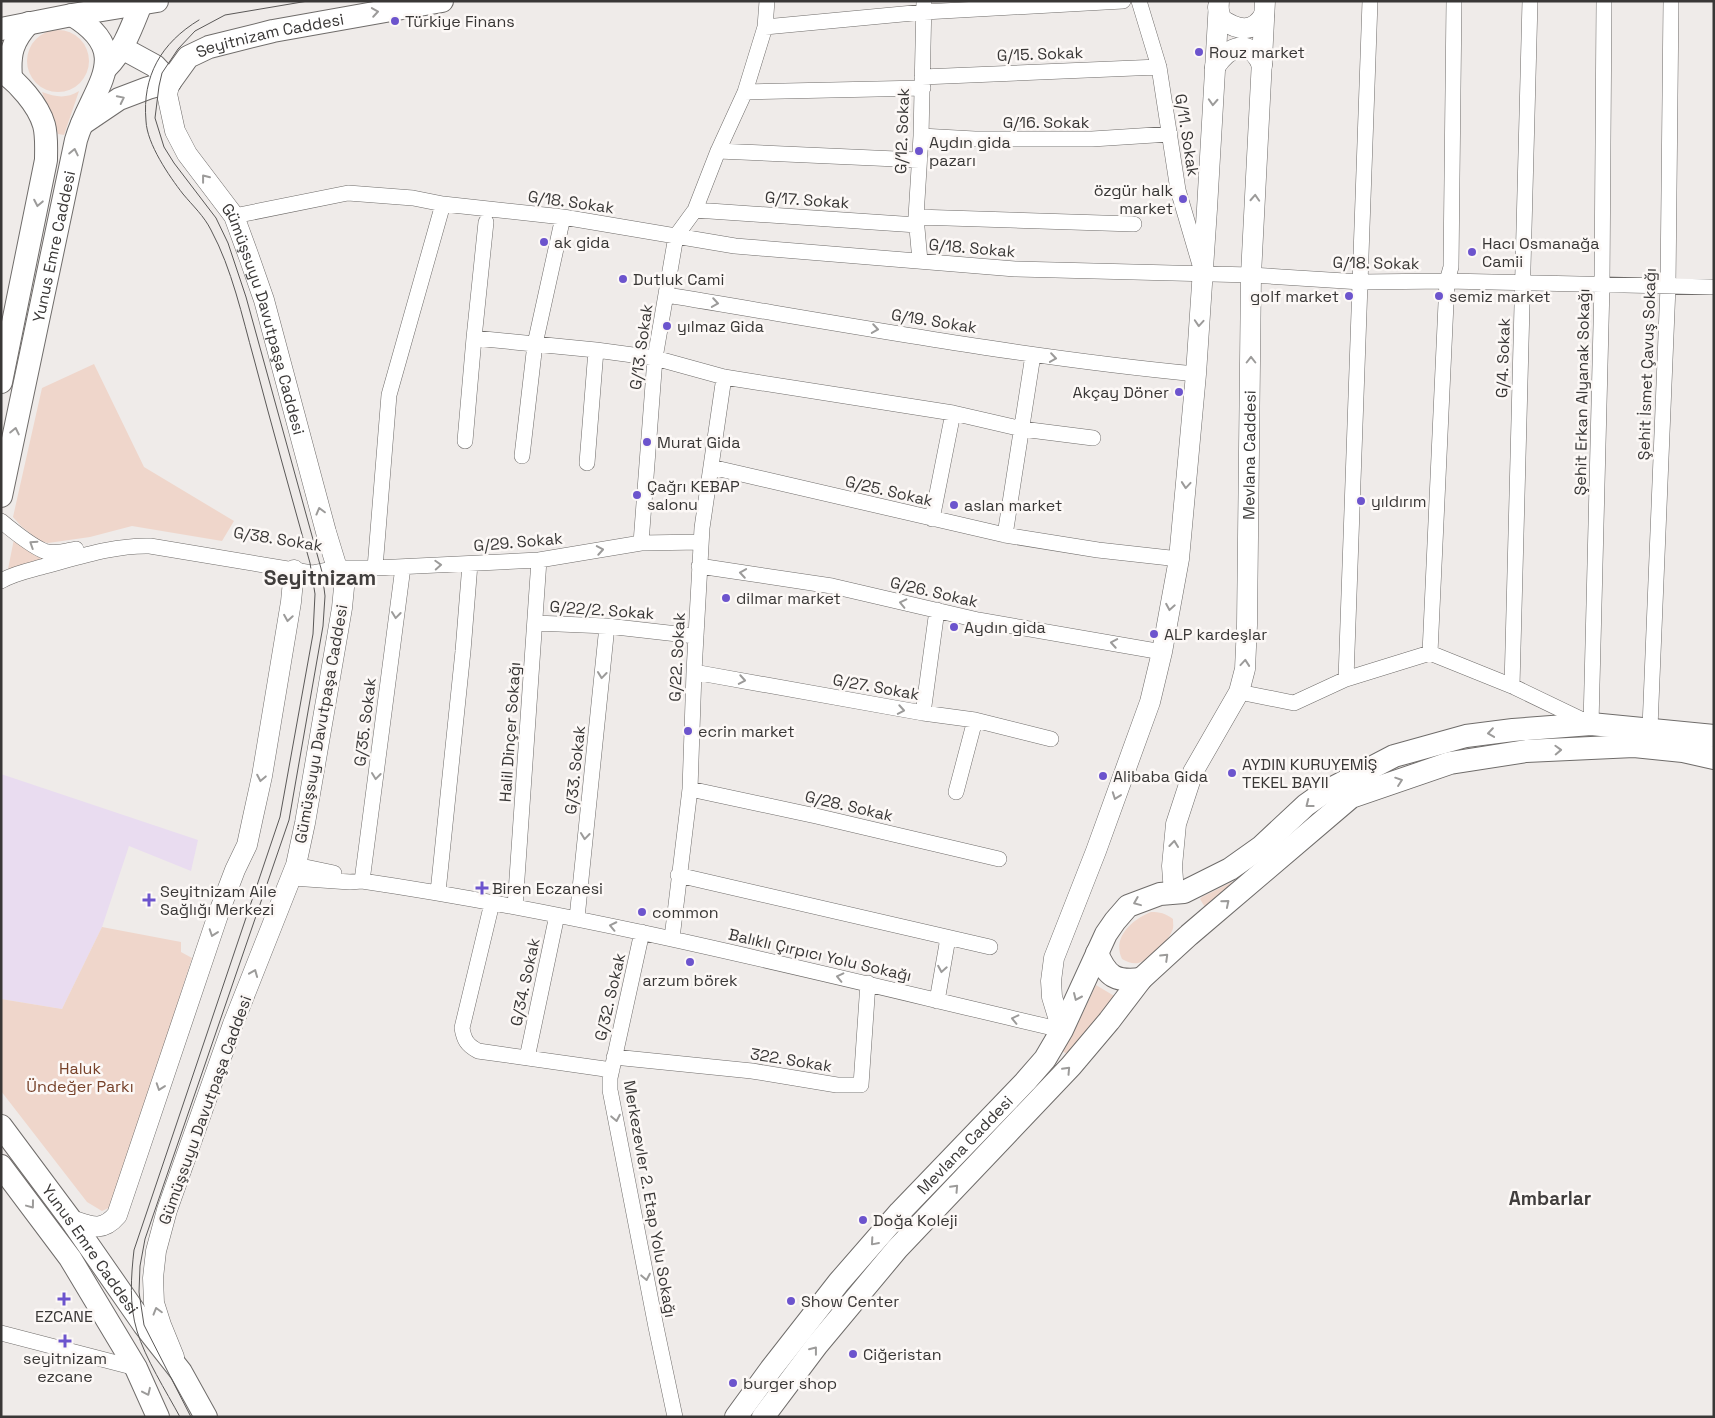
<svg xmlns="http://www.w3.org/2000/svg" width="1715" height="1418" viewBox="0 0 1715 1418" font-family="'Space Grotesk',sans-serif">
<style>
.education{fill:#e9dcf0}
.green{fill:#efd6cb}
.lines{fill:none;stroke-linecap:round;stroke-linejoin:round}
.minor-casing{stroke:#6f6c6a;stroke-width:16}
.tertiary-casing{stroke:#6f6c6a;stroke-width:21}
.secondary-casing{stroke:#6f6c6a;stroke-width:24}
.minor{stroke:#fff;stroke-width:15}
.tertiary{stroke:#fff;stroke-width:20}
.secondary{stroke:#fff;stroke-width:22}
.tram{stroke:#5a5857;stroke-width:1}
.oneway{stroke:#9c9b9a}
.poi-dot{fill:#6c54cd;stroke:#fcf8f6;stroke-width:2}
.labels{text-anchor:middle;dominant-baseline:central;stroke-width:5;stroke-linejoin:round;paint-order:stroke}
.poi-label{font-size:16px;fill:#393736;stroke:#fcf8f6;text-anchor:start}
.street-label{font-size:16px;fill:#393736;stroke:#fcf8f6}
.park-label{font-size:16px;fill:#764129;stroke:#fcf8f6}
.quarter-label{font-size:19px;font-weight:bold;fill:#413e3d;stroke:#fcf8f6}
.district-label{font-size:21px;font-weight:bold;fill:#413e3d;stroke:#fcf8f6}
</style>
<rect width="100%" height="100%" fill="#efebe9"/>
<path class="education" d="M1 774 198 840 191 871 129 846 102 927 62 1009 1 999Z"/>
<path class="green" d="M27 61a31 31 0 1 1 62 0a31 31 0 1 1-62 0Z
M79 91 64 135 58 134 42 92C56 97 66 99 79 91Z
M94 364 144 467 234 521 222 541 132 526 90 537 48 543 40 541 21 526 13 517 42 388Z
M14 539 36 556 46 559 8 569Z
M1232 882 1234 884 1206 909 1200 899 1202 897Z
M1151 912C1160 912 1165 913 1173 919 1173 924 1174 927 1172 931 1169 940 1150 959 1141 962 1135 965 1127 962 1122 959 1112 938 1131 920 1151 912Z
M102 927 181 942V952L192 958 113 1206 102 1211 87 1202 1 1091V999L62 1009Z
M1096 985 1116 997 1067 1054 1062 1051 1071 1038Z"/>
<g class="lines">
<g class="minor-casing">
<path id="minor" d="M1139 1 1159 67 1178 190 1200 265
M765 27 924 12 1123 1
M922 77 1159 67
M745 92 923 88
M921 136 975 139H1092L1170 134
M718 151 919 160
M695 210 917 225
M234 216 348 193 413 198 443 204 563 217 735 246 1015 269 1251 275 1361 282 1447 281 1714 287
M916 217 1134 224
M920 261 916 217 921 136 924 1
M667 295C843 324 1018 357 1196 374
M474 338 596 350 655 358 724 377 953 413 1022 429 1093 438
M465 441 474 338 486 222
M522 456 535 344 563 217
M587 463 596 350
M711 467 1005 535 1098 550 1179 559
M932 519 953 413
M1 521C13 531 30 545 44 551 54 555 66 551 76 549
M1005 535 1033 355
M641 543 655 358 676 236 695 210 718 151 745 92 765 27 767 1
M699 566 832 586 978 620 1162 652
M375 568 389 395 443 204
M1 581C14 573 31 570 45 566 79 557 115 545 150 546L312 573 337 568H375L539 560 641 543 701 542
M535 623 607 626 695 636
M1430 653 1447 281 1451 267 1454 1
M694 672 923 713 975 720 1051 739
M1346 679 1370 1
M1512 686 1530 1
M1239 692 1294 703 1346 679 1430 653 1512 686 1591 724 1602 285 1604 1
M923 713 937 610
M1650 728 1668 286 1671 1
M690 789 816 816 999 859
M956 792 975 720
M296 865 334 873
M678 875 990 947
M292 878 350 882 362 881C599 916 830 976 1062 1030
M362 881 403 567
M438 892 463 651 470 564
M492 903 462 1028C464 1040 467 1045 478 1051L612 1070
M515 907 539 560
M577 918 607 626
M642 932 610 1078V1090L656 1327 675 1417
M672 938 690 789 694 672 702 528 724 377
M937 1001 948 938
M614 1057 752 1071 837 1085H861L868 983
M527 1058 557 915
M1 1333 136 1368"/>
</g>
<g class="tertiary-casing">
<g id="tertiary">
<path d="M1218 7 1221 19C1237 30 1253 34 1264 15"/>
<path d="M1215 67C1229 46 1250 37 1262 65"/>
<path id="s1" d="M170 82 167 94 175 131 187 154 234 216 249 257 264 300 326 532 337 568 345 577 342 608 305 823 296 865 233 1024 167 1210 156 1251 153 1278 154 1303 161 1325 174 1357"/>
<path id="s2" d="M1174 893 1172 866 1176 824 1193 772 1239 692 1245 669 1247 625 1251 275 1265 1"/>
<path d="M1062 1030 1052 997 1051 981 1054 958 1096 851 1150 702 1162 652 1179 559 1196 374 1207 209 1219 1"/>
<path d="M71 1220C90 1226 102 1233 117 1215L219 912 235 870 247 845 253 817 262 776 291 602 294 570"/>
</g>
</g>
<g class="secondary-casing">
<g id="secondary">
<path d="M1 29 72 15 157 1"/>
<path d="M122 48 155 66 170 82"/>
<path d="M107 67C124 50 132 26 141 4"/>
<path d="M1 70C18 83 38 104 44 125 47 136 46 149 46 160L1 382"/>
<path d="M11 78C9 54 12 41 29 23"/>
<path id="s3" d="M170 82 188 57 209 47 273 31 442 1"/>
<path d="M82 124 119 99 148 88 170 82"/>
<path id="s4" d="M1 496 76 140C91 88 137 54 72 15"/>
<path d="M1097 953C1107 977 1116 982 1141 979"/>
<path id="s5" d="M1 1126 71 1220 144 1325 181 1372 206 1417"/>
<path d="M1 1166 70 1258 136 1368 158 1417"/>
<path id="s6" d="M736 1417 771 1369 839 1282 900 1212 1025 1082 1045 1059 1062 1030 1106 934 1115 921 1128 906 1160 894 1184 892 1230 869 1261 847 1306 805 1323 793 1394 756 1466 736 1513 730 1591 724 1714 736"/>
<path d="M763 1417 817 1345 897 1249 1071 1066 1109 1021 1141 979 1189 935 1351 797 1450 763 1526 751 1634 746 1683 751 1714 758"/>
</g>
</g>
<use href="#minor" class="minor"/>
<use href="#tertiary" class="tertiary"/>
<use href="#secondary" class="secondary"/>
<path class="tram" d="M180 1417C166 1391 145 1358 137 1331 129 1305 131 1276 134 1250L280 817 313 634 315 594 310 563C291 495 272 427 254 359 242 316 232 269 211 230 204 216 193 206 183 194 169 176 147 144 146 121 142 76 161 43 199 20
M191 1417 144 1325 139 1292 140 1266 145 1239 289 820 323 626 325 596 322 572 246 297 228 243 216 218 174 163 164 147 155 118 159 86 162 73 178 49 195 31 225 15 308 1"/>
</g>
<defs><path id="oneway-chevron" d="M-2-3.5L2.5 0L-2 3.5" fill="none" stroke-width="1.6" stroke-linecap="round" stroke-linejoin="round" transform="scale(1.25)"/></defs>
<g class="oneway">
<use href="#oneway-chevron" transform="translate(375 12) rotate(-9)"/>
<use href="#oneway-chevron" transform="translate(121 99) rotate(-26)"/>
<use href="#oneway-chevron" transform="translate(1213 102) rotate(93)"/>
<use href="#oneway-chevron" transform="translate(74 152) rotate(-78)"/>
<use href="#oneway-chevron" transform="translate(205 178) rotate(-128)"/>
<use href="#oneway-chevron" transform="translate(1255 198) rotate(-87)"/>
<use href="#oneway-chevron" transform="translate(38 203) rotate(101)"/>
<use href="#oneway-chevron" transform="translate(715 303) rotate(9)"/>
<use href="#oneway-chevron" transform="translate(1199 323) rotate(94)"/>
<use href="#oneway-chevron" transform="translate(875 329) rotate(9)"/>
<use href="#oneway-chevron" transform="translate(1053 358) rotate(8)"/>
<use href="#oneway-chevron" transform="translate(1251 360) rotate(-90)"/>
<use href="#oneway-chevron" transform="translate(15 431) rotate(-78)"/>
<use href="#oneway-chevron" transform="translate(1186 485) rotate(95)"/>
<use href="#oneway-chevron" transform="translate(320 511) rotate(-105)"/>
<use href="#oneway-chevron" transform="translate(33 544) rotate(-147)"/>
<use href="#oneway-chevron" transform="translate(600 550) rotate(-10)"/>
<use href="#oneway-chevron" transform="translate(438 565) rotate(-3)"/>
<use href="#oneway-chevron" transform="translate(743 573) rotate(-171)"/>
<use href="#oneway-chevron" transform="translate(903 603) rotate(-167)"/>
<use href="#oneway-chevron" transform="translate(1170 607) rotate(100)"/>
<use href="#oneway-chevron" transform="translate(396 615) rotate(97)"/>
<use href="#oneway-chevron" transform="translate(288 618) rotate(99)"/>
<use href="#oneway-chevron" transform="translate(1114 643) rotate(-170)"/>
<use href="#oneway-chevron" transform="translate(1245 663) rotate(-85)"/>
<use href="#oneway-chevron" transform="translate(602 675) rotate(96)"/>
<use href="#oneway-chevron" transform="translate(742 680) rotate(10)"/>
<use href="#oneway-chevron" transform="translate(901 710) rotate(10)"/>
<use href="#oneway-chevron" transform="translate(1491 733) rotate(172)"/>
<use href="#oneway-chevron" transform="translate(1558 750) rotate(-2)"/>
<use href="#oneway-chevron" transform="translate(376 776) rotate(97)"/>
<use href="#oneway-chevron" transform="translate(261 778) rotate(101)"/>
<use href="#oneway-chevron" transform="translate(1399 781) rotate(-19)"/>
<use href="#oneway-chevron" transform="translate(1116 796) rotate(110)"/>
<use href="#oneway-chevron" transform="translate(1309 804) rotate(142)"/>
<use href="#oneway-chevron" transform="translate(585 836) rotate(96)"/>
<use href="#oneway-chevron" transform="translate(1174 844) rotate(-84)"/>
<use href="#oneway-chevron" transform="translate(1137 902) rotate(158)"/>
<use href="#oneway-chevron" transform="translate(1226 903) rotate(-40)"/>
<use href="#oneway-chevron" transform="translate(613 926) rotate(-168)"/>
<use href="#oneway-chevron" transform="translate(213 933) rotate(109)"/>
<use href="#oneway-chevron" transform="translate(1165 957) rotate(-44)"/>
<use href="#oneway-chevron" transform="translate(942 969) rotate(100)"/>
<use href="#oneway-chevron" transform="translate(254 973) rotate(-68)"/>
<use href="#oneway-chevron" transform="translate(840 977) rotate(-167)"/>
<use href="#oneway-chevron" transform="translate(1077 997) rotate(114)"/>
<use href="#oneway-chevron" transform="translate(1015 1019) rotate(-167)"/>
<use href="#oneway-chevron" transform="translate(1067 1070) rotate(-47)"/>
<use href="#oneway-chevron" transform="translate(160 1087) rotate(109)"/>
<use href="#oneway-chevron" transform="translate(616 1118) rotate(79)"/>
<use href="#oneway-chevron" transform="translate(955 1188) rotate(-47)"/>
<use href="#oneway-chevron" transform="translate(31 1205) rotate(53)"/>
<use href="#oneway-chevron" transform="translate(874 1242) rotate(131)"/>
<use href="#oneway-chevron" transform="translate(646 1277) rotate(79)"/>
<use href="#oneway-chevron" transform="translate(157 1311) rotate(-106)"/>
<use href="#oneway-chevron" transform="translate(814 1350) rotate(-52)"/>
<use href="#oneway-chevron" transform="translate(147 1392) rotate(65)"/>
</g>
<g class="poi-dot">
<circle cx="395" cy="21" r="5"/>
<circle cx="1199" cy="52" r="5"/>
<circle cx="919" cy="151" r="5"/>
<circle cx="1183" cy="199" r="5"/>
<circle cx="544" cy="242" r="5"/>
<circle cx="1472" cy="252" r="5"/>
<circle cx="623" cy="279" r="5"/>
<circle cx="1349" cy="296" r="5"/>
<circle cx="1439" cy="296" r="5"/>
<circle cx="667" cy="326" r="5"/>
<circle cx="1179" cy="392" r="5"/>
<circle cx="647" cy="442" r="5"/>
<circle cx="637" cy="495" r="5"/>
<circle cx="1361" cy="501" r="5"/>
<circle cx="954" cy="505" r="5"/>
<circle cx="726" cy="598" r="5"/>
<circle cx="954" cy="627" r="5"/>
<circle cx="1154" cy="634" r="5"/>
<circle cx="688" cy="731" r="5"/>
<circle cx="1232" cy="773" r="5"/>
<circle cx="1103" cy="776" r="5"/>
<path d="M479.5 880.5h5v5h5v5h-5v5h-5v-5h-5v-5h5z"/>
<path d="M146.5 892.5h5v5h5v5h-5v5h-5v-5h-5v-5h5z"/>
<circle cx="642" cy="912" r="5"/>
<circle cx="690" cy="962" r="5"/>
<circle cx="863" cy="1220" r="5"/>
<path d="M61.5 1291.5h5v5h5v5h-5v5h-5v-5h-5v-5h5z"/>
<circle cx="791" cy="1301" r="5"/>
<path d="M62.5 1333.5h5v5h5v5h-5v5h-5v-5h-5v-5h5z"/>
<circle cx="853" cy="1354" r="5"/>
<circle cx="733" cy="1383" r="5"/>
</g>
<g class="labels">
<g class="poi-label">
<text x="405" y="21">Türkiye Finans</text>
<text x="1209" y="52">Rouz market</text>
<text x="929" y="142">Aydın gida<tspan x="929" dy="18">pazarı</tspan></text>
<text x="1173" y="190" text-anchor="end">özgür halk<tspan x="1173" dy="18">market</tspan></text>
<text x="554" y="242">ak gida</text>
<text x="1482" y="243">Hacı Osmanağa<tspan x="1482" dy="18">Camii</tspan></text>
<text x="633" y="279">Dutluk Cami</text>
<text x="1339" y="296" text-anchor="end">golf market</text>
<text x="1449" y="296">semiz market</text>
<text x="677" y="326">yılmaz Gida</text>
<text x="1169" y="392" text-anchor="end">Akçay Döner</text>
<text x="657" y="442">Murat Gida</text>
<text x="647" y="486">Çağrı KEBAP<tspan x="647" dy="18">salonu</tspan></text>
<text x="1371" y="501">yıldırım</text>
<text x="964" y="505">aslan market</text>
<text x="736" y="598">dilmar market</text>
<text x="964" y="627">Aydın gida</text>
<text x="1164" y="634">ALP kardeşlar</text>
<text x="698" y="731">ecrin market</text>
<text x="1242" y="764">AYDIN KURUYEMİŞ<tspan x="1242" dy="18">TEKEL BAYII</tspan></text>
<text x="1113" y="776">Alibaba Gida</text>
<text x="492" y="888">Biren Eczanesi</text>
<text x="160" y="891">Seyitnizam Aile<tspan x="160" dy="18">Sağlığı Merkezi</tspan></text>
<text x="652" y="912">common</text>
<text x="690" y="980" text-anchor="middle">arzum börek</text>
<text x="873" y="1220">Doğa Koleji</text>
<text x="801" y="1301">Show Center</text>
<text x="64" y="1316" text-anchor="middle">EZCANE</text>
<text x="863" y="1354">Ciğeristan</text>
<text x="65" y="1358" text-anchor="middle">seyitnizam<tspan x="65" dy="18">ezcane</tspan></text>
<text x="743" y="1383">burger shop</text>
</g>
<g class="street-label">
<text stroke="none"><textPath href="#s3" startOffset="116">Seyitnizam Caddesi</textPath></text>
<text transform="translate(1040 54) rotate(-2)">G/15. Sokak</text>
<text x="1046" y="122">G/16. Sokak</text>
<text transform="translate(902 131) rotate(-88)">G/12. Sokak</text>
<text transform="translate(1187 135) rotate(81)">G/11. Sokak</text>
<text transform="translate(807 200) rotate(4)">G/17. Sokak</text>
<text transform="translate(571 202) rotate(8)">G/18. Sokak</text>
<text stroke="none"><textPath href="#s4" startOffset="255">Yunus Emre Caddesi</textPath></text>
<text transform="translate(972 248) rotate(5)">G/18. Sokak</text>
<text transform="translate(1376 263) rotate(1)">G/18. Sokak</text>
<text stroke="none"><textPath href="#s1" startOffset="261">Gümüşsuyu Davutpaşa Caddesi</textPath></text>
<text transform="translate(934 321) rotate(9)">G/19. Sokak</text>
<text transform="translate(641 347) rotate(-82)">G/13. Sokak</text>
<text transform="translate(1503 358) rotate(-88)">G/4. Sokak</text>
<text transform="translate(1647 364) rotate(-88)">Şehit İsmet Çavuş Sokağı</text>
<text transform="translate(1582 392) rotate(-89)">Şehit Erkan Alyanak Sokağı</text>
<text stroke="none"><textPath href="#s2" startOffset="454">Mevlana Caddesi</textPath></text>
<text transform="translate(889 491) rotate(13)">G/25. Sokak</text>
<text transform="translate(278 539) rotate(9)">G/38. Sokak</text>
<text transform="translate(518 542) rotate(-5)">G/29. Sokak</text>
<text transform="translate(934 592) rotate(13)">G/26. Sokak</text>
<text transform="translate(602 610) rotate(4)">G/22/2. Sokak</text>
<text transform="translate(677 657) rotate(-87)">G/22. Sokak</text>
<text transform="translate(876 687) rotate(10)">G/27. Sokak</text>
<text transform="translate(365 722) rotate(-83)">G/35. Sokak</text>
<text transform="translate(321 724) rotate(-80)">Gümüşsuyu Davutpaşa Caddesi</text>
<text transform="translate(510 732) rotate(-86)">Halil Dinçer Sokağı</text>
<text transform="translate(575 770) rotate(-84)">G/33. Sokak</text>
<text transform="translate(849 806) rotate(13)">G/28. Sokak</text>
<text transform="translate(820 955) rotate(13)">Balıklı Çırpıcı Yolu Sokağı</text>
<text transform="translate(525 982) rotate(-78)">G/34. Sokak</text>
<text transform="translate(610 997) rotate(-77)">G/32. Sokak</text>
<text transform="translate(791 1060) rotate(9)">322. Sokak</text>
<text transform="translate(205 1110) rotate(-70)">Gümüşsuyu Davutpaşa Caddesi</text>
<text stroke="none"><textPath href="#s6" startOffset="356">Mevlana Caddesi</textPath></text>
<text transform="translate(650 1199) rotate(80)">Merkezevler 2. Etap Yolu Sokağı</text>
<text stroke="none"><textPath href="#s5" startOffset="152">Yunus Emre Caddesi</textPath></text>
</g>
<g class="park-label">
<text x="80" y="1068">Haluk<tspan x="80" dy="18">Ündeğer Parkı</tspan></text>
</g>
<g class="quarter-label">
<text x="1550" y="1198">Ambarlar</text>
</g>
<g class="district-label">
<text x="320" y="577">Seyitnizam</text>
</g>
</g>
<rect width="1715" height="1418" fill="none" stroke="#393736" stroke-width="5"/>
</svg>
